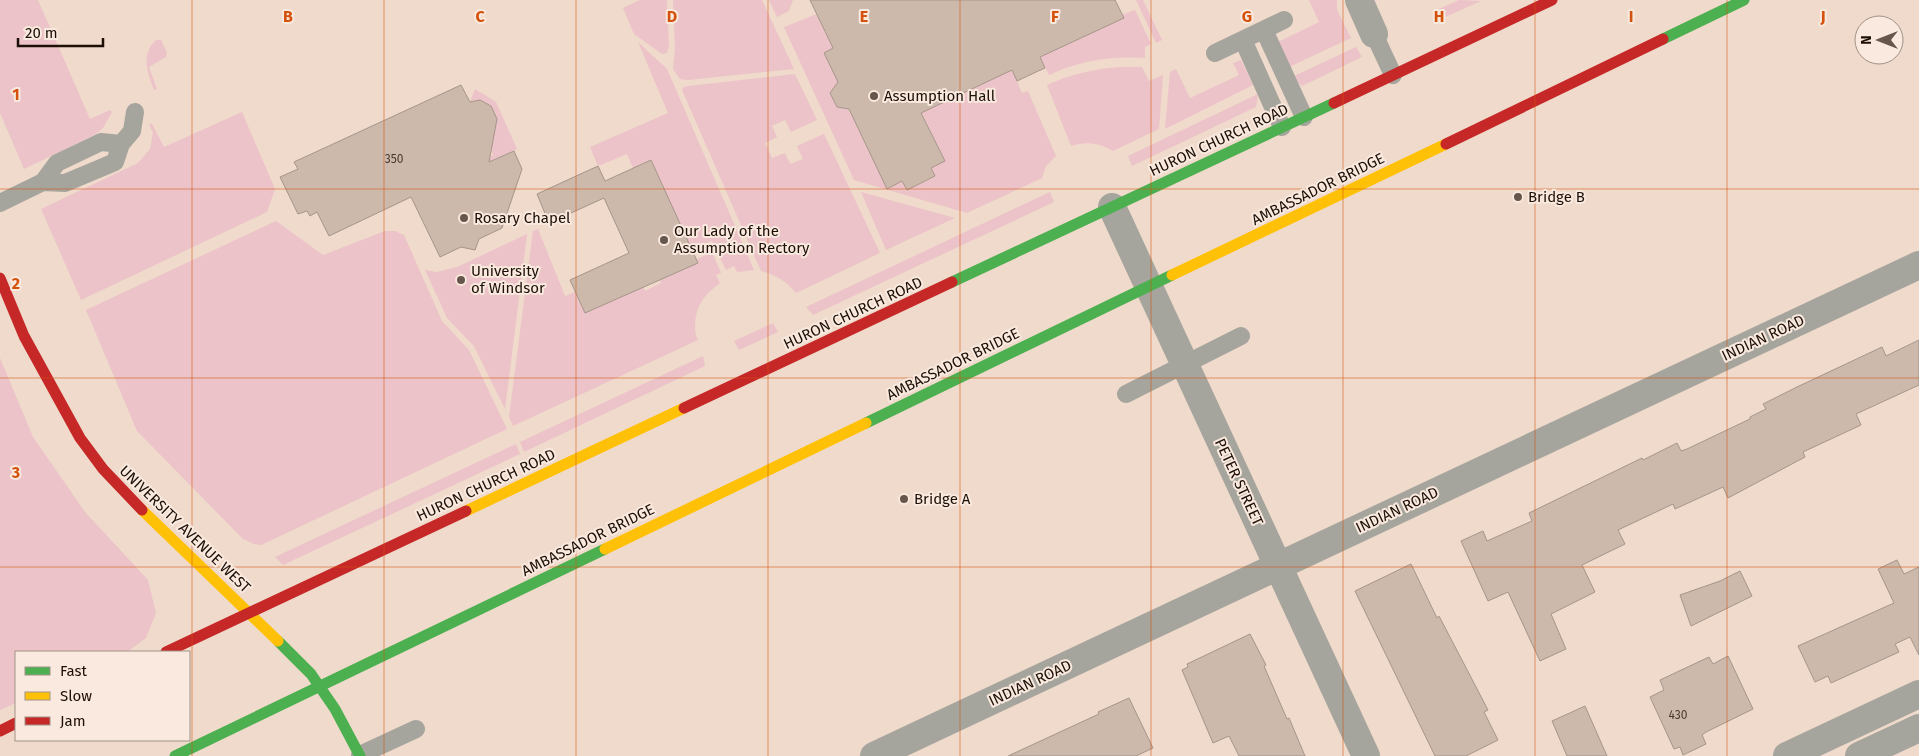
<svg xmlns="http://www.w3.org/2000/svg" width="1919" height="756" viewBox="0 0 1919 756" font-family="'Fira Sans',sans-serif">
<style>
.green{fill:#ecc3c8}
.building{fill:#cdb9ab;stroke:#a5958a}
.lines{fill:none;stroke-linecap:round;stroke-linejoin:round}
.lane{stroke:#a6a59d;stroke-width:18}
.street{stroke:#a6a59d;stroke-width:28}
.fast{stroke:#4caf50;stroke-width:11}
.slow{stroke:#ffc107;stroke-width:11}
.jam{stroke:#c62828;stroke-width:11}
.grid{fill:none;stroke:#d4520b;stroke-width:1;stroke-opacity:0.55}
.poi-dot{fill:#66564b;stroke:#f9e9de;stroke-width:2}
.labels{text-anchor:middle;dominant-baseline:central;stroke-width:4;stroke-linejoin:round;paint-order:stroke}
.number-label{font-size:12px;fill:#483a2f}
.poi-label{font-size:15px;fill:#1c0f06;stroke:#f9e9de;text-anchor:start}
.street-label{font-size:15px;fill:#1c0f06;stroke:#f9e9de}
.grid-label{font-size:16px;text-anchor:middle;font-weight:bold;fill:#d4520b;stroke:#f9e9de;stroke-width:4;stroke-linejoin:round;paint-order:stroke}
</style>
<rect width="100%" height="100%" fill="#efdacb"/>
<path class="green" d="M0 0H38L90 119 110 110 112 112 103 128 96 134 24 169 0 113Z
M640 0H667L669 46 667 53 662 54 634 34 623 8Z
M673 0H762L794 69 688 80 680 79 673 69 675 49Z
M769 0H793L789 11 777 17Z
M1136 0H1143L1162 40 1156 43Z
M1309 0H1337V10L1351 38 1287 68 1276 43 1319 22Z
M1459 0 1481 1 1443 18 1439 9Z
M832 10 824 31 833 48 824 53 838 82 830 93 837 107 849 109 887 189 902 181 907 190 935 177 931 168 945 161 914 97 942 103 1012 70 1022 93 1028 91 1056 156 1046 166 1042 178 967 213 854 180 784 27 817 14Z
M1135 10 1151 44 1145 47V58C1109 56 1082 60 1049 75L1040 57 1123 18 1122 15Z
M156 40H161L167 53 166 57 149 67 157 89 154 90C147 73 141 54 156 40Z
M638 42 667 69 754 270 737 272 734 266 726 270 712 241 692 250 633 168 627 154 598 166 590 147 668 113Z
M1356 47 1362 57 1302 86 1292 77Z
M1241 60 1253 85 1165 129 1170 72 1176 69 1190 98 1239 75 1233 63Z
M1120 67H1142L1149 81 1163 75 1159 129 1113 151C1099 143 1087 141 1071 146L1047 85C1071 74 1094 69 1120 67Z
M795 74 817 120 791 132 785 120 772 126 777 137 765 143 772 158 785 153 790 164 803 159 797 146 824 134 880 253 796 293C786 281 776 275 761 271L682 90 684 87 688 86Z
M475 89 496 102 517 149 479 167 477 163 493 155 486 138 495 132C498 111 492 98 470 102Z
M1258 94 1256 107 1132 166 1128 156Z
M242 112 275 189 267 212 81 300 41 209 138 163 150 149 153 133 149 124H152L164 147Z
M861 192 955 218 886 250Z
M1050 192 1054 202 813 315 806 307Z
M276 221 323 255 385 231H395L404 235 442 321 469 350 507 429 261 545 254 544 243 539 137 431 86 310Z
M538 229 565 296 575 292 643 286 645 291 661 283 660 280 698 262 697 259 712 252 721 273 716 275 720 283C705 294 696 305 695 324 695 330 695 334 698 340L513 426 509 417 533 231Z
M527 234 505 409 474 346 447 318 425 270 437 272 457 267Z
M773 323 778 332 739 350 734 341Z
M703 356 705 366 524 452 520 442Z
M0 358 33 437 85 512 148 580 156 613 146 638 127 652H16V703L0 710Z
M516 444 520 454 283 565 275 557Z"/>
<path class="building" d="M810 0H1115L1124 18 1040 57 1045 68 1034 73 1017 81 1012 70 921 113 945 161 931 168 935 176 907 190 902 181 887 189 849 109 837 107 830 93 838 82 824 53 833 48Z
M461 85 470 102 480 100 491 106 497 119 489 162 514 151 522 169 502 228 479 239 475 250 461 247 440 257 411 197 329 236 317 212 310 216 307 211 298 214 280 177 298 169 294 162Z
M651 160 698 263 585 313 570 280 629 253 604 198 549 223 537 194 598 166 605 181Z
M1919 340V385L1856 414 1861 425 1803 452 1805 457 1728 498 1723 487 1675 509 1673 504 1618 530 1625 544 1582 565 1595 592 1551 614 1566 649 1540 661 1508 592 1488 601 1461 541 1483 531 1487 541 1532 521 1529 513 1642 458 1643 460 1677 443 1681 451 1687 449 1750 419V417L1766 409 1763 404 1797 387 1882 347 1886 356Z
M1897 560 1904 574 1919 567V655L1910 637 1895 644 1899 652 1831 683 1828 676 1815 682 1798 646 1894 603 1878 569Z
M1411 564 1437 618 1439 616 1488 710 1484 712 1498 740 1466 756H1435L1355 591Z
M1740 571 1752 596 1691 626 1680 595 1720 581Z
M1250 634 1266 665 1264 666 1287 719 1289 718 1305 756H1239L1229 736 1213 743 1182 670 1188 667 1187 664Z
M1728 656 1753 709 1706 732 1702 735 1706 744 1683 755 1680 747 1674 749 1650 697 1664 690 1660 680 1709 657 1713 664Z
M1129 698 1153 748 1136 756H1008L1099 714 1098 712Z
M1585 706 1607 756H1567L1552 721Z"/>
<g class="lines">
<path class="lane" d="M1264 30 1304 117
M1374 34 1393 75
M1243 40 1282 127
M1215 53 1284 20
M43 182 57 163 101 142 121 144
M0 203 43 182 65 183 115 162 121 144 132 131 135 112
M1126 394 1241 336
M360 755 416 729"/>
<path class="street" d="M1359 0 1374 34
M1112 207 1366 756
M874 756 1919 265
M1787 756 1919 694
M1859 756 1919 728"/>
<path class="fast" d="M1663 39 1744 0
M952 282 1334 103
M866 423 1172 275
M278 641 311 674 335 709 360 756
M175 756 605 549"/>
<path class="slow" d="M1172 275 1446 144
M142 510 278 641
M466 511 684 408
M605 549 866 423"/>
<path class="jam" d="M1334 103 1552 0
M1446 144 1663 39
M0 278 24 336 80 438 103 469 142 510
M684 408 952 282
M166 652 466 511
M0 731 16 723"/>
</g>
<path class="grid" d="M192 0V756M384 0V756M576 0V756M768 0V756M960 0V756M1151 0V756M1343 0V756M1535 0V756M1727 0V756M0 189H1919M0 378H1919M0 567H1919"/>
<g class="poi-dot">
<circle cx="874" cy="96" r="5"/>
<circle cx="1518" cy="197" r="5"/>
<circle cx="464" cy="218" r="5"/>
<circle cx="664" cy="240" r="5"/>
<circle cx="461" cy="280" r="5"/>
<circle cx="904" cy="499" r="5"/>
</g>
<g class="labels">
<g class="number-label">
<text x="394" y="159">350</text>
<text x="1678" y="715">430</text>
</g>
<g class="poi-label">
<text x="884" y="96">Assumption Hall</text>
<text x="1528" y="197">Bridge B</text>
<text x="474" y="218">Rosary Chapel</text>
<text x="674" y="231">Our Lady of the<tspan x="674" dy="17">Assumption Rectory</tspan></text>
<text x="471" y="271">University<tspan x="471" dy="17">of Windsor</tspan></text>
<text x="914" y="499">Bridge A</text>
</g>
<g class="street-label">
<text transform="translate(1219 140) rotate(-25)">HURON CHURCH ROAD</text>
<text transform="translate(1318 189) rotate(-26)">AMBASSADOR BRIDGE</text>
<text transform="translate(853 313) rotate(-25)">HURON CHURCH ROAD</text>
<text transform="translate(1763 338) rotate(-25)">INDIAN ROAD</text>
<text transform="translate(953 364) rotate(-26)">AMBASSADOR BRIDGE</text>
<text transform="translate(1239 482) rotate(65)">PETER STREET</text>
<text transform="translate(486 485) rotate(-25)">HURON CHURCH ROAD</text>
<text transform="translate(1397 510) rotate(-25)">INDIAN ROAD</text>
<text transform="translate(185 529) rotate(44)">UNIVERSITY AVENUE WEST</text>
<text transform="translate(588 540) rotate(-26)">AMBASSADOR BRIDGE</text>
<text transform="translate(1030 683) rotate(-25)">INDIAN ROAD</text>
</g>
</g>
<g class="grid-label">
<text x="288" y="22">B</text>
<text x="480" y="22">C</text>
<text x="672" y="22">D</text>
<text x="864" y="22">E</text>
<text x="1055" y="22">F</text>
<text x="1247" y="22">G</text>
<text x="1439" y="22">H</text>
<text x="1631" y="22">I</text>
<text x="1823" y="22">J</text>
<text x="16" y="100">1</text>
<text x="16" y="289">2</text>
<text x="16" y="478">3</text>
</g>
<rect x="15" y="651" width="175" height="90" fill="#f9e9de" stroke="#a19288"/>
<rect x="25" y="667" width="25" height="8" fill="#4caf50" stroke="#a19288"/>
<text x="60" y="676" font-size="15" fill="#1c0f06">Fast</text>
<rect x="25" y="692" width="25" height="8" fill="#ffc107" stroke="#a19288"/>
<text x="60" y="701" font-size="15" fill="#1c0f06">Slow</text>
<rect x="25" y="717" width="25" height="8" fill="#c62828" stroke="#a19288"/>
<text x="60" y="726" font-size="15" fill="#1c0f06">Jam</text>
<g transform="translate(1879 40) rotate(270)"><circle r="24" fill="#f9e9de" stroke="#a19288"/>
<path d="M0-4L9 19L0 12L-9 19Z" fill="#66564b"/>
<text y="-8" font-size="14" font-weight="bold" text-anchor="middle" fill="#1c0f06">N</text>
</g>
<path d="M18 38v8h85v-8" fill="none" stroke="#1c0f06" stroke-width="2.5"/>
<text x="25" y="38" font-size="15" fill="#1c0f06" stroke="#f9e9de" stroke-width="4" paint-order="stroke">20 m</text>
</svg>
